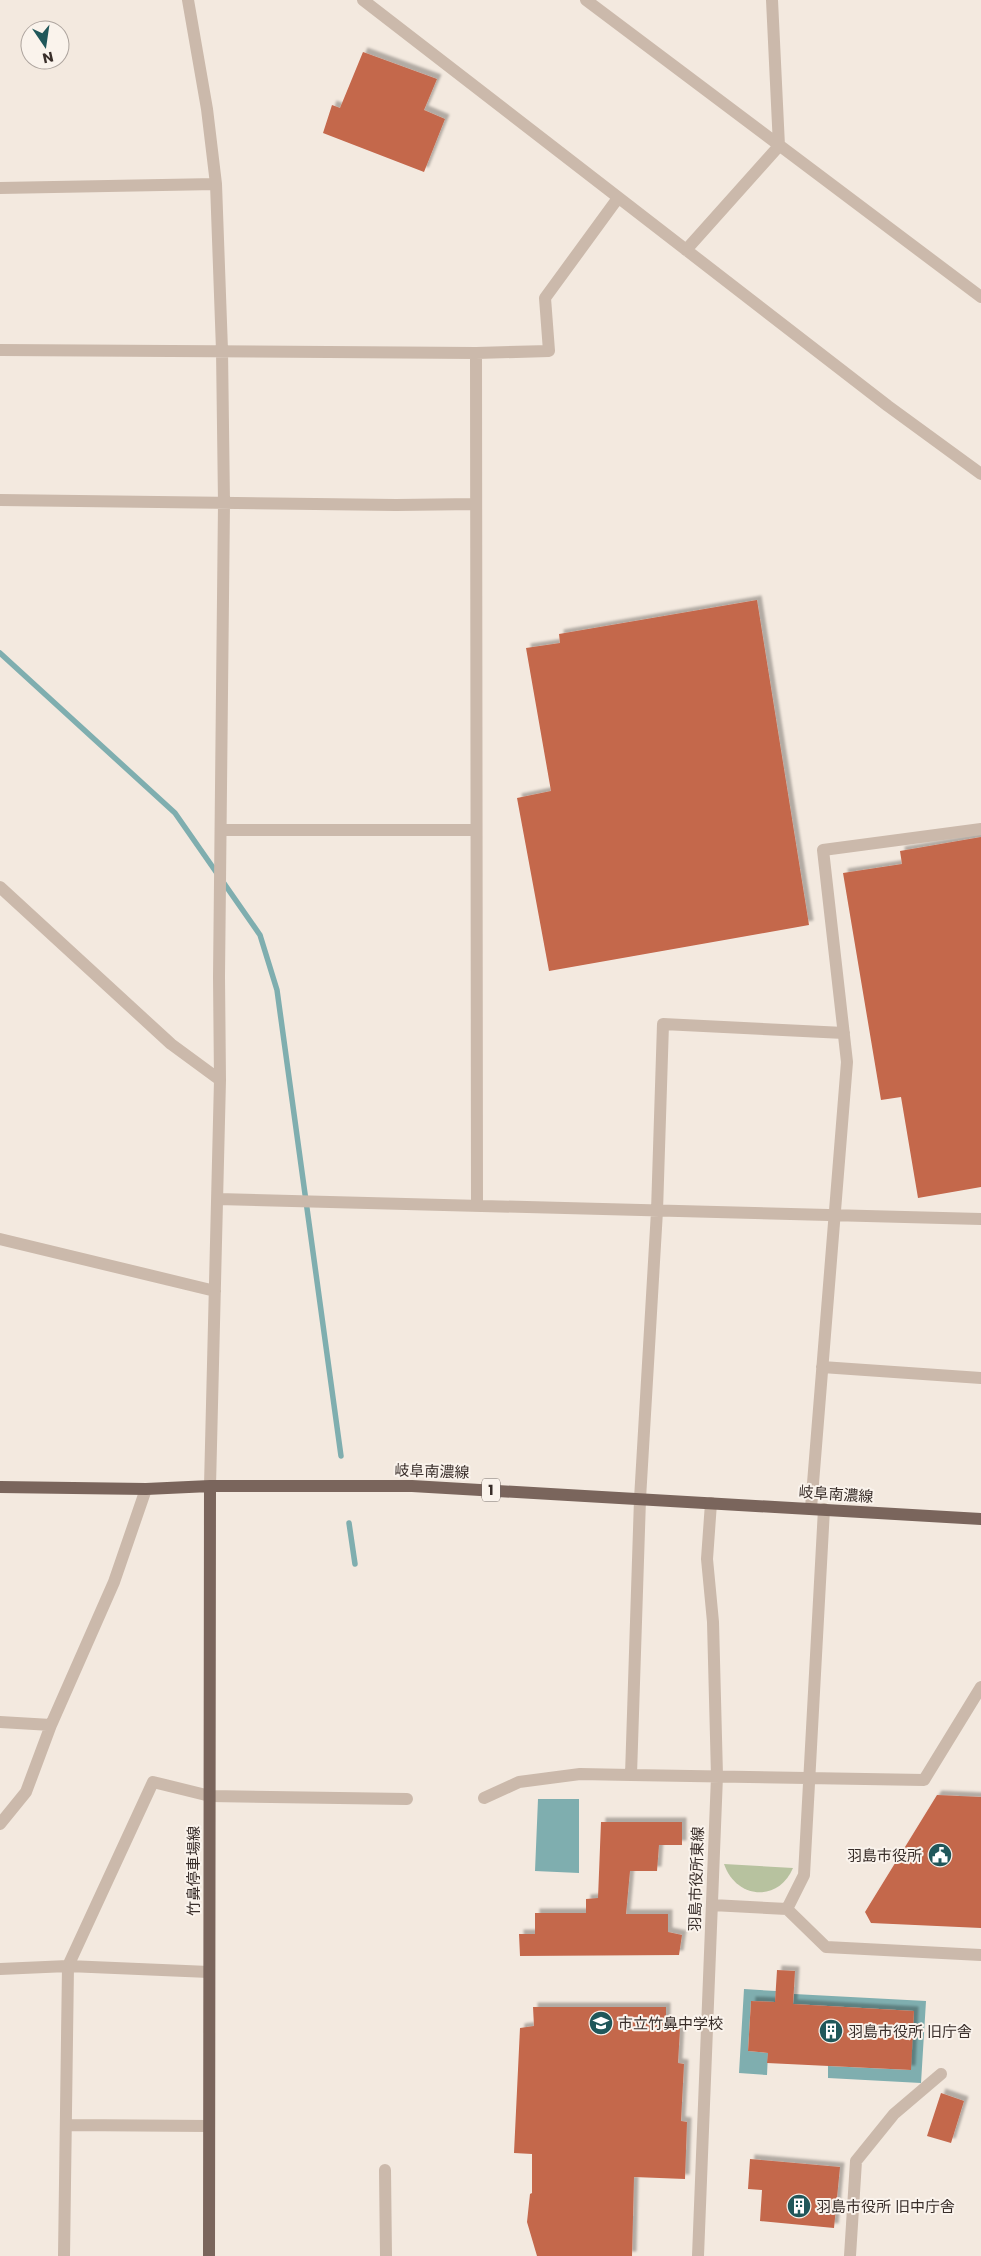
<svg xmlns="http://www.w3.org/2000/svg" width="981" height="2256" viewBox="0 0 981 2256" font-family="Poppins,'Noto Sans JP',sans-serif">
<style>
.green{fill:#b7c29f}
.water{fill:#7faeaf}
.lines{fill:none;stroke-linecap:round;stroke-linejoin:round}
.stream{stroke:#7faeaf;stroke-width:5.5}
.building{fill:#c4674c;filter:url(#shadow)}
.minor{stroke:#cbb9ab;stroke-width:12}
.major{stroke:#7a655c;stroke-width:12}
.labels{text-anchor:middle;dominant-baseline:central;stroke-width:4;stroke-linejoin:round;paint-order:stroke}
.shield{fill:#faf3ec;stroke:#736964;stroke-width:1}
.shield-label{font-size:14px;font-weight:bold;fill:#392e2a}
.street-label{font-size:15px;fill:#392e2a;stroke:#faf3ec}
.poi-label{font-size:15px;fill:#392e2a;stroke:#faf3ec;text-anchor:start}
</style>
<defs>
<filter id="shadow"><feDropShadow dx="4.5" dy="-4.5" stdDeviation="1" flood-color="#0004"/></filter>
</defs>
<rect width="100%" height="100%" fill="#f3e9df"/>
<path class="green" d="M724 1864 793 1868C778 1903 736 1899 724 1864Z"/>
<path class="water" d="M538 1799H579V1873L535 1871Z
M744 1989 776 1991 775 2002 751 2001 748 2051 768 2053 767 2075 739 2073Z
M794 1994 926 2001 921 2083 828 2078V2066L910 2070 914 2011 793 2004Z"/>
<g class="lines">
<path class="stream" d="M0 653 175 813 260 935 277 990 341 1456
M349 1523 355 1564"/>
</g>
<path class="building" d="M363 52 437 79 424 110 445 119 424 172 323 133 332 105 340 108Z
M757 600 809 925 549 971 517 798 551 791 526 648 560 643 559 634Z
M981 837V1187L918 1198 901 1097 881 1100 843 873 902 864 900 851Z
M937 1795 981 1797V1928L871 1923 865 1912Z
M601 1822H682V1845H659L657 1871H630L626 1914H668V1932L682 1935 679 1955 520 1956 519 1934H535V1913H586V1899L598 1898Z
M777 1970 795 1971 793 2004 914 2011 911 2070 767 2063 768 2053 748 2051 751 2001 775 2002Z
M533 2007H666V2028L680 2029 678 2063 684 2064 681 2121 687 2122 685 2179 634 2177 632 2256H537L527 2222 530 2194 532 2193V2154L514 2153 520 2028 534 2026Z
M941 2093 964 2101 951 2143 927 2136Z
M750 2159 840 2167 834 2228 760 2221 762 2190 748 2189Z"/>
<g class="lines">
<path class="minor" d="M188 0 207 109 216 184 222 350 224 503 219 977 220 1080 210 1486
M363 0 888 406 981 474
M586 0 981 297
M0 188 216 184
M686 250 779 146 772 0
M0 350 476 353 549 351 545 298 618 198
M476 353 477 1206
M0 500 396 505 476 504
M221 830H476
M0 887 171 1044 220 1080
M844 1033 663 1024 657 1211 640 1499 631 1775 924 1780 981 1687
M218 1199 981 1219
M0 1239 215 1291
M822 1367 981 1378
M811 1508 847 1062 823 850 981 829
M0 1722 51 1725
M484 1798 519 1782 580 1774 631 1775
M0 1824 26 1792 51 1725 114 1582 146 1489
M712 1905 787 1909 826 1947 981 1955
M787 1909 804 1875 824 1509
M0 1969 68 1966 209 1972
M66 2125 209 2126
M385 2170 386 2256
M64 2256 68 1966 153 1782 210 1796 407 1799
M698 2256 717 1776 713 1622 707 1559 711 1503
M850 2256 856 2161 894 2114 941 2074"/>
<path class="major" d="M0 1487 146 1489 210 1486H412L981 1519
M209 2256 210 1486"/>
</g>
<defs>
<g id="civic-disc" transform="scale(1.25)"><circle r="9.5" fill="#20575a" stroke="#faf3ec"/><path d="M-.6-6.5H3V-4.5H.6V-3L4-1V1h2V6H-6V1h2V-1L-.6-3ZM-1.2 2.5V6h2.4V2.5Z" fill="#fff"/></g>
<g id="school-disc" transform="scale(1.25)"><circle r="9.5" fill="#20575a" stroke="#faf3ec"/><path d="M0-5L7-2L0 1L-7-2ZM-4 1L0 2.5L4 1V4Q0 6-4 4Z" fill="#fff"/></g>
<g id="building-disc" transform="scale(1.25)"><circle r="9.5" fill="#20575a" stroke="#faf3ec"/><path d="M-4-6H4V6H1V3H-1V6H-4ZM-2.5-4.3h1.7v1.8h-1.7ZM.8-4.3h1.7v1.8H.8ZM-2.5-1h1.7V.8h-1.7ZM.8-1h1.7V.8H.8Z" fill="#fff"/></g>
</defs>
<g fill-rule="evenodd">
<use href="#civic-disc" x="940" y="1855"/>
<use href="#school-disc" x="601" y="2023"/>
<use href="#building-disc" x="831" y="2031"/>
<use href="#building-disc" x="799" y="2206"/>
</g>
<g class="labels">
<rect class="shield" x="482" y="1478.5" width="18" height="23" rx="4"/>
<g class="shield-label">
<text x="491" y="1490">1</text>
</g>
<g class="street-label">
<text transform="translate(432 1471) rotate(2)">岐阜南濃線</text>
<text transform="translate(836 1494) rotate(4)">岐阜南濃線</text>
<text transform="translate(193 1871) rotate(-90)">竹鼻停車場線</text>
<text transform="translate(696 1879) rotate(-88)">羽島市役所東線</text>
</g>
<g class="poi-label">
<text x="922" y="1855" text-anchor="end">羽島市役所</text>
<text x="618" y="2023">市立竹鼻中学校</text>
<text x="848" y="2031">羽島市役所 旧庁舎</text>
<text x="816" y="2206">羽島市役所 旧中庁舎</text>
</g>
</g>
<g transform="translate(45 45) rotate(167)"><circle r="24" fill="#faf3ec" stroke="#ada49e"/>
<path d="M0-4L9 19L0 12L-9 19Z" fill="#20575a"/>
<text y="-8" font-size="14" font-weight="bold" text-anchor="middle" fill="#392e2a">N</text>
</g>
</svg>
